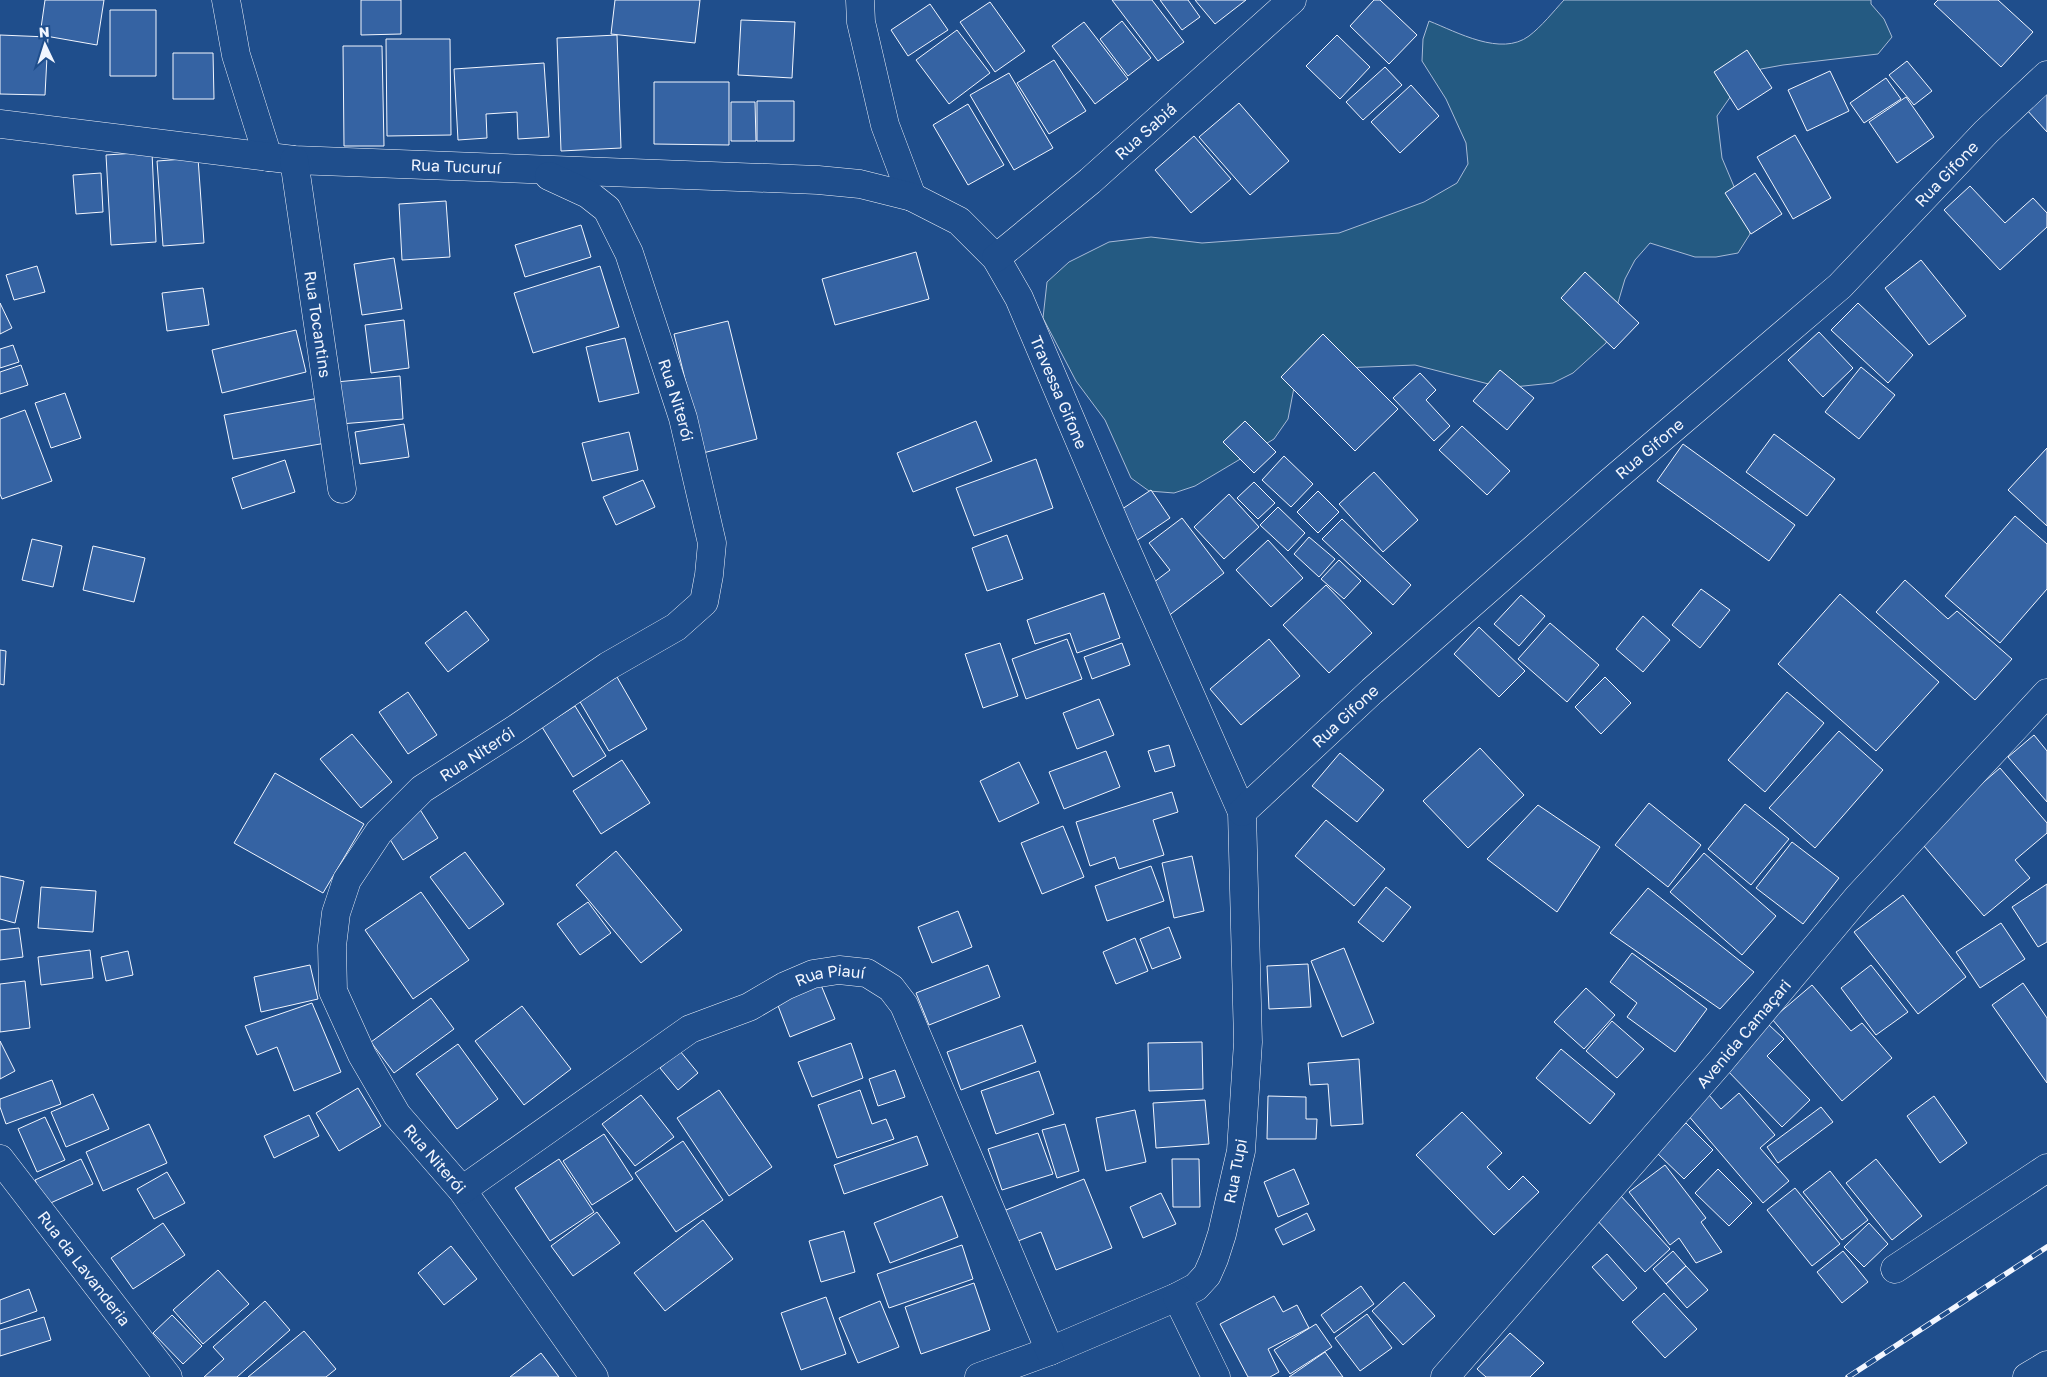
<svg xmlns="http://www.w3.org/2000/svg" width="2047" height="1377" viewBox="0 0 2047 1377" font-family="'Golos Text',sans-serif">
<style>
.green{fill:#245a82;stroke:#a8bbd7}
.building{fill:#3563a3;stroke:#f2f6ff}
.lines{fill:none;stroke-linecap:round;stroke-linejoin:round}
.street-casing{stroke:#f2f6ff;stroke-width:29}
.secondary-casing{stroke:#f2f6ff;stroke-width:29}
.street{stroke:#1f4e8c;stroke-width:28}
.secondary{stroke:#1f4e8c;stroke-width:28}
.rail-casing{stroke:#f2f6ff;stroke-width:5.5}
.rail{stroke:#1f4e8c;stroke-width:4;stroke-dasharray:11;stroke-linecap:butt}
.labels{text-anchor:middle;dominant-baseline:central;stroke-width:4;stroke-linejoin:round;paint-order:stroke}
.street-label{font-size:16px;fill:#f2f6ff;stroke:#1f4e8c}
</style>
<rect width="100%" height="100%" fill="#1f4e8c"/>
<path class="green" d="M1564 0H1871V4L1884 19 1892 37 1878 54 1783 65 1761 69 1742 80 1717 116 1722 158 1746 215 1750 234 1738 253 1716 257H1695L1650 243 1635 260 1625 279 1606 343 1573 373 1553 383 1504 388 1415 365 1317 369 1296 377 1288 419 1274 439 1195 486 1174 493 1149 491 1131 478 1105 420 1076 381 1043 318 1047 282 1069 262 1109 242 1151 237 1202 243 1339 233 1424 202 1457 183 1468 164 1466 143 1446 99 1422 61 1423 39 1429 21C1457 32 1501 57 1529 36 1542 26 1553 12 1564 0Z"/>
<path class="building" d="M45 0H104L97 45 40 35Z
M361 0H401V34L361 35Z
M615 0H700L695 43 611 34Z
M1112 0H1152L1184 42 1158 61Z
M1160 0H1188L1200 17 1182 30Z
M1195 0H1246L1215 24Z
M1374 0H1380L1417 35 1389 64 1350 26Z
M1938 0H1998L2033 32 2001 67 1934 4Z
M990 2 1025 51 995 72 960 22Z
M930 4 948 30 908 56 891 30Z
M110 10H156V76H110Z
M741 20 795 22 792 78 738 75Z
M1122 21 1151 58 1128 76 1100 39Z
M1084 22 1128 79 1095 104 1052 46Z
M957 30 990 73 949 104 916 60Z
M0 35 48 37 45 95 0 94Z
M617 35 621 148 561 151 557 38Z
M1337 35 1370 67 1340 99 1306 66Z
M386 39H450L451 135 387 136Z
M343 46H382L384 146H344Z
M1747 50 1772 88 1738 110 1714 72Z
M173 53H213L214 99H173Z
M1054 60 1086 111 1049 134 1017 83Z
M1907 61 1932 91 1914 105 1889 75Z
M544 63 549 137 518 139 517 112 486 114 487 138 458 140 454 69Z
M1385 67 1402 85 1363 120 1346 102Z
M1830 71 1849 111 1807 131 1788 90Z
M1009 73 1053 148 1014 170 970 95Z
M1886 78 1901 99 1864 123 1850 103Z
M654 82H729V145L654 144Z
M1411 85 1439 116 1400 153 1371 122Z
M2047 91V132L2026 109Z
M1906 97 1934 137 1897 163 1869 122Z
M757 101H794V141H757Z
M731 102H755L756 141H731Z
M1239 103 1289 161 1250 195 1199 137Z
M968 104 1004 165 968 185 933 125Z
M1795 135 1831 198 1793 219 1757 157Z
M1194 136 1231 179 1191 213 1155 170Z
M152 152 156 242 111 245 106 155Z
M198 158 204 243 163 246 157 161Z
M101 173 103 212 76 214 73 175Z
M1755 173 1782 214 1751 234 1725 193Z
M1970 186 2005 223 2033 198 2047 213V227L2000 270 1944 210Z
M446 201 450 257 402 260 399 204Z
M581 225 591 257 525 277 515 245Z
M916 252 929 299 835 325 822 279Z
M394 258 402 309 362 315 354 264Z
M1921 260 1966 316 1929 345 1885 288Z
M37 266 45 292 14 300 6 275Z
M600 266 619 327 533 353 514 293Z
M1585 272 1639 323 1614 349 1561 298Z
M203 288 209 325 167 331 162 293Z
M0 303 12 328 0 334Z
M1858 303 1913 355 1888 383 1831 330Z
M404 320 409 368 371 373 365 325Z
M728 321 757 439 703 453 674 334Z
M296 330 306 372 222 393 212 350Z
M1819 332 1853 368 1823 397 1788 360Z
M1323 334 1398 409 1355 451 1281 377Z
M625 338 639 393 599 402 586 347Z
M13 345 19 362 0 368V349Z
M21 365 28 385 0 394V372Z
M1861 367 1895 395 1859 439 1825 412Z
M1500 370 1534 398 1507 430 1473 401Z
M1420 373 1436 390 1426 400 1450 426 1434 441 1393 398Z
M400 376 403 419 340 424 336 382Z
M65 393 81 438 51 448 35 403Z
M319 398 326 443 233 459 224 415Z
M25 410 52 481 2 499 0 494V419Z
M976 421 992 461 913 492 897 453Z
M1245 421 1276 452 1254 473 1223 442Z
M404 424 409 457 360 464 355 432Z
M1462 426 1510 471 1487 495 1439 450Z
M629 432 638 470 592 481 582 443Z
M1774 434 1835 479 1807 516 1746 472Z
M1683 444 1795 525 1769 561 1657 481Z
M2047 448V526L2008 490Z
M1284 456 1313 484 1291 507 1262 480Z
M1036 459 1053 508 974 536 956 488Z
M285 460 295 492 242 509 232 478Z
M1374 472 1418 520 1383 552 1339 504Z
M643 480 655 507 616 525 603 497Z
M1254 482 1275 503 1258 519 1237 498Z
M1151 490 1170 518 1133 543 1113 515Z
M1318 491 1339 512 1318 533 1297 512Z
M1229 494 1259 527 1224 559 1194 527Z
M1278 507 1305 533 1288 551 1260 525Z
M2015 516 2047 544V589L2000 643 1945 596Z
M1182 518 1224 573 1167 617 1145 589 1170 570 1149 543Z
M1342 519 1411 585 1393 605 1322 539Z
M1007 535 1023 579 987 591 972 548Z
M1309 537 1335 559 1319 577 1294 554Z
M32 539 62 546 53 587 22 580Z
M1268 540 1303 578 1271 607 1236 570Z
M93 546 145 558 134 602 83 590Z
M1339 560 1361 581 1344 599 1321 579Z
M1905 580 1948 619 1957 611 2012 659 1975 700 1876 612Z
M1326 585 1372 633 1329 673 1283 625Z
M1701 589 1730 610 1700 648 1672 625Z
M1104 593 1120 638 1077 653 1070 633 1035 644 1027 620Z
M1840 594 1939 682 1876 751 1778 664Z
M1521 595 1545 616 1519 646 1494 624Z
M466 611 489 640 448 672 425 643Z
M1643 616 1670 640 1643 672 1616 649Z
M1550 623 1599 665 1567 702 1518 659Z
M1479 627 1525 671 1499 697 1454 654Z
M1067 639 1082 679 1026 699 1012 659Z
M1269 639 1300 676 1241 725 1210 689Z
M1000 643 1018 696 983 708 965 654Z
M1122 643 1130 665 1092 679 1084 657Z
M0 650 6 651 4 685 0 684Z
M617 677 647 729 609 751 579 700Z
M1605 677 1631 703 1601 734 1575 707Z
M408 692 437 735 408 754 379 712Z
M1787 692 1824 723 1765 792 1728 760Z
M1099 699 1114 735 1077 749 1063 713Z
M575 706 606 756 573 777 542 727Z
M1839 731 1883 770 1815 848 1769 808Z
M352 734 392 782 361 808 320 759Z
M2034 735 2047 751V802L2008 757Z
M1169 745 1175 766 1155 772 1148 751Z
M1480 748 1524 795 1468 848 1423 801Z
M1106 751 1120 787 1064 809 1049 772Z
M1340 753 1384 790 1357 822 1312 786Z
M622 760 650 803 601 834 573 791Z
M1019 762 1039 803 999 822 980 781Z
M2000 768 2047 823V833L2015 860 2030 878 1984 916 1918 839Z
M275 773 364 824 323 893 234 843Z
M1172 792 1178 812 1153 820 1164 855 1119 869 1115 857 1090 866 1076 822Z
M1649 803 1701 845 1668 887 1615 845Z
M1745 804 1789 839 1751 885 1708 849Z
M1538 805 1600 847 1557 912 1487 859Z
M419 808 438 838 403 860 384 830Z
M1326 820 1385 869 1354 906 1295 856Z
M1063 826 1084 877 1042 894 1021 843Z
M1792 842 1839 878 1803 924 1756 888Z
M616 851 682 930 641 963 576 885Z
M465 852 504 904 469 929 430 877Z
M1704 853 1776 916 1742 955 1670 892Z
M1192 856 1204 911 1174 918 1162 863Z
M1151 866 1164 901 1107 921 1095 886Z
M0 876 24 881 15 923 0 919Z
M2047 884V942L2038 947 2012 907Z
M41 887 96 891 93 932 38 928Z
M1386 887 1411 907 1383 942 1358 922Z
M1648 888 1754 972 1720 1009 1610 933Z
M421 892 469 960 413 999 365 930Z
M1903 895 1966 977 1918 1014 1854 932Z
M588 902 611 933 580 955 557 924Z
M958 911 972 947 932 963 918 927Z
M2001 923 2025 959 1980 988 1956 952Z
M1169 927 1181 958 1152 969 1140 939Z
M19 928 23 957 0 960V930Z
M1135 938 1148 971 1116 984 1103 952Z
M1344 948 1374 1023 1342 1037 1311 961Z
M90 950 93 978 41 985 38 957Z
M128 951 133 975 106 981 101 957Z
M1632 953 1707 1009 1675 1052 1627 1017 1637 1003 1610 982Z
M1308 964 1311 1007 1269 1009 1267 966Z
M310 965 318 999 261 1012 254 977Z
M988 965 1000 997 929 1025 916 993Z
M1871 965 1908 1012 1876 1035 1841 988Z
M25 981 30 1028 0 1032V984Z
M2023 983 2047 1018V1083L1992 1005Z
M821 985 835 1019 790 1037 777 1003Z
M1812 985 1851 1031 1862 1023 1892 1058 1842 1101 1772 1019Z
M1586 988 1615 1015 1584 1049 1554 1022Z
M431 998 454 1029 394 1073 371 1042Z
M312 1003 341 1072 294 1091 277 1047 257 1055 245 1026Z
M522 1006 571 1069 524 1105 475 1041Z
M1612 1021 1644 1049 1617 1078 1586 1051Z
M1022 1025 1036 1062 961 1090 947 1052Z
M1769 1025 1784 1039 1767 1056 1810 1100 1782 1127 1725 1068Z
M0 1041 15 1071 0 1079Z
M1202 1042 1203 1089 1149 1091 1148 1043Z
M851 1043 863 1078 812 1097 798 1062Z
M458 1044 498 1099 457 1129 416 1074Z
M1561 1049 1615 1094 1590 1124 1536 1078Z
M680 1051 698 1073 678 1090 660 1068Z
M1359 1059 1363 1124 1331 1126 1328 1084 1310 1085 1308 1063Z
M895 1070 905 1097 878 1106 869 1079Z
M1039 1071 1054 1114 996 1134 981 1091Z
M52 1080 61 1104 6 1124 0 1107V1099Z
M358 1088 381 1126 339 1151 316 1113Z
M719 1090 772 1167 729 1196 677 1118Z
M860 1090 872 1124 886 1119 894 1139 837 1158 818 1105Z
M1739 1093 1775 1135 1760 1148 1789 1181 1763 1203 1687 1114 1709 1095 1721 1109Z
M93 1094 109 1129 66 1147 51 1112Z
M641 1095 674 1137 635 1166 602 1124Z
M1268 1096 1306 1097V1119H1317L1316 1139H1267Z
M1934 1096 1967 1143 1940 1163 1907 1116Z
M1205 1100 1209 1144 1156 1148 1153 1103Z
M1821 1107 1833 1122 1778 1163 1767 1147Z
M1135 1110 1146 1162 1106 1171 1096 1118Z
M1462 1112 1502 1153 1487 1167 1509 1190 1523 1176 1539 1192 1494 1235 1416 1155Z
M309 1115 319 1136 274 1158 264 1136Z
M45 1117 65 1160 37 1172 18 1129Z
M1686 1123 1713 1150 1684 1179 1656 1152Z
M149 1124 167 1163 103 1191 86 1152Z
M1065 1124 1079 1171 1057 1178 1042 1130Z
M1038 1133 1053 1174 1002 1190 988 1149Z
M604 1134 633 1179 592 1205 563 1161Z
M917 1136 928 1165 844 1194 834 1165Z
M683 1141 723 1200 676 1232 635 1173Z
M81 1159 93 1184 46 1205 35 1180Z
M559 1159 594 1212 550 1241 515 1188Z
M1172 1159H1199L1200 1207H1173Z
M1876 1159 1922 1216 1892 1240 1846 1183Z
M1665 1165 1706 1218 1701 1222 1722 1252 1696 1263 1679 1238 1670 1245 1629 1192Z
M1294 1169 1309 1204 1278 1217 1264 1182Z
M1718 1169 1752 1203 1729 1226 1695 1193Z
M1830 1171 1868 1220 1842 1240 1803 1192Z
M167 1172 185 1203 154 1219 137 1189Z
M1084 1179 1112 1248 1056 1270 1041 1232 1013 1243 1001 1212Z
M1795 1188 1840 1244 1812 1266 1767 1210Z
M1161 1193 1176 1224 1143 1238 1130 1207Z
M1620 1195 1670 1249 1645 1272 1595 1218Z
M942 1196 958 1237 890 1263 874 1223Z
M597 1212 620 1243 573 1276 551 1246Z
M1307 1213 1315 1230 1283 1245 1275 1229Z
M703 1220 733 1259 665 1311 634 1273Z
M163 1223 185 1255 133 1289 111 1258Z
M1869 1223 1888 1244 1864 1267 1844 1247Z
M844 1231 855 1272 821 1282 809 1241Z
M962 1245 973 1279 889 1308 877 1274Z
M451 1246 477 1279 444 1305 418 1273Z
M1673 1251 1686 1266 1666 1284 1653 1269Z
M1843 1251 1868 1282 1842 1303 1817 1272Z
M1607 1254 1637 1288 1623 1301 1592 1267Z
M1686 1266 1708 1290 1687 1308 1666 1284Z
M218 1270 249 1304 203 1344 173 1310Z
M1404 1282 1435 1316 1403 1345 1372 1311Z
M974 1283 990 1330 921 1354 905 1307Z
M1361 1286 1374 1304 1334 1333 1321 1315Z
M29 1289 37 1311 0 1324V1300Z
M1664 1293 1697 1329 1665 1358 1632 1322Z
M1274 1296 1283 1312 1297 1305 1309 1328 1268 1349 1279 1372 1270 1377H1248L1220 1324Z
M826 1297 846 1354 801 1370 781 1313Z
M265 1301 290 1330 237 1377H204L224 1359 213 1347Z
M880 1301 899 1347 858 1363 839 1318Z
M1367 1314 1392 1348 1360 1371 1335 1338Z
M172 1315 202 1346 183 1364 153 1333Z
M44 1317 51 1340 0 1356V1330Z
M1316 1324 1332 1347 1290 1374 1274 1350Z
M304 1331 336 1369 326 1377H248Z
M1510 1333 1544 1363 1530 1377H1486L1477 1369Z
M1325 1352 1343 1377H1289Z
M541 1353 559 1377H510Z"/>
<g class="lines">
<g class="street-casing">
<g id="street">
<path d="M226 0 236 55 268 157"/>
<path d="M860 0 861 22 885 125 912 197"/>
<path id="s1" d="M0 124 294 160 818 180 860 184 912 197 959 221 996 258 1019 298 1118 531 1242 812 1248 1042 1241 1151 1222 1234 1214 1259 1207 1275 1196 1287 1177 1297 1050 1351 979 1377"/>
<path id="s2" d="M294 160 342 489"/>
<path id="s3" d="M549 176 588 194 607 209 629 253 683 418 712 543 709 575 704 602 676 627 608 666 514 730 422 789 379 832 347 880 336 913 332 946 333 991 362 1055 397 1115 462 1190 594 1377"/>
<path id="s4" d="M996 258 1090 181 1292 0"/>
<path id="s5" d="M1242 812 1372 691 1609 483 1840 286 1986 132 2047 75"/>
<path id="s6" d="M0 1159 168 1377"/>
<path id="s7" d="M462 1190 690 1029 749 1007 785 986 813 974 839 970 867 973 891 988 904 1005 1050 1351"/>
<path d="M1895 1269 2047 1168"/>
<path d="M1177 1297 1216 1377"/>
<path id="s8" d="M1445 1377 1720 1062 1858 897 2047 693"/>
</g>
</g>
<g class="secondary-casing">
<path id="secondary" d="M2027 1377 2047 1365"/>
</g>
<use href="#street" class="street"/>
<use href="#secondary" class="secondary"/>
<g class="rail-casing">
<path id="rail" d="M1848 1377 2047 1247"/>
</g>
<use href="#rail" class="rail"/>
</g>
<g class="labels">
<g class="street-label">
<text stroke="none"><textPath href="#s4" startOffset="196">Rua Sabiá</textPath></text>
<text stroke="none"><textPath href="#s1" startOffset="458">Rua Tucuruí</textPath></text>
<text stroke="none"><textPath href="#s5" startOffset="951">Rua Gifone</textPath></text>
<text stroke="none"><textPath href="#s2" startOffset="166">Rua Tocantins</textPath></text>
<text stroke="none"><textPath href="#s1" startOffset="1170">Travessa Gifone</textPath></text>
<text stroke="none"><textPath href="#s3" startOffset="271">Rua Niterói</textPath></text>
<text stroke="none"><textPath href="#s5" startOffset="546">Rua Gifone</textPath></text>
<text stroke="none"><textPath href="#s5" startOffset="141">Rua Gifone</textPath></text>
<text transform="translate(477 754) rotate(-33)">Rua Niterói</text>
<text stroke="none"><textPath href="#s7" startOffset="431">Rua Piauí</textPath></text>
<text stroke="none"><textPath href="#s8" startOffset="455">Avenida Camaçari</textPath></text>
<text stroke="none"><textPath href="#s3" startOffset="1246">Rua Niterói</textPath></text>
<text transform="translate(1235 1171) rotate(-79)">Rua Tupi</text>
<text stroke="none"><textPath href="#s6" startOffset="138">Rua da Lavanderia</textPath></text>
</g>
</g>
<g transform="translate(45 45) rotate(356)" stroke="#1f4e8c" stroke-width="4" paint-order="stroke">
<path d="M0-4L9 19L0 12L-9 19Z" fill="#f2f6ff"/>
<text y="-8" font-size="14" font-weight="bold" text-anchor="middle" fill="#f2f6ff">N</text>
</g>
</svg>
